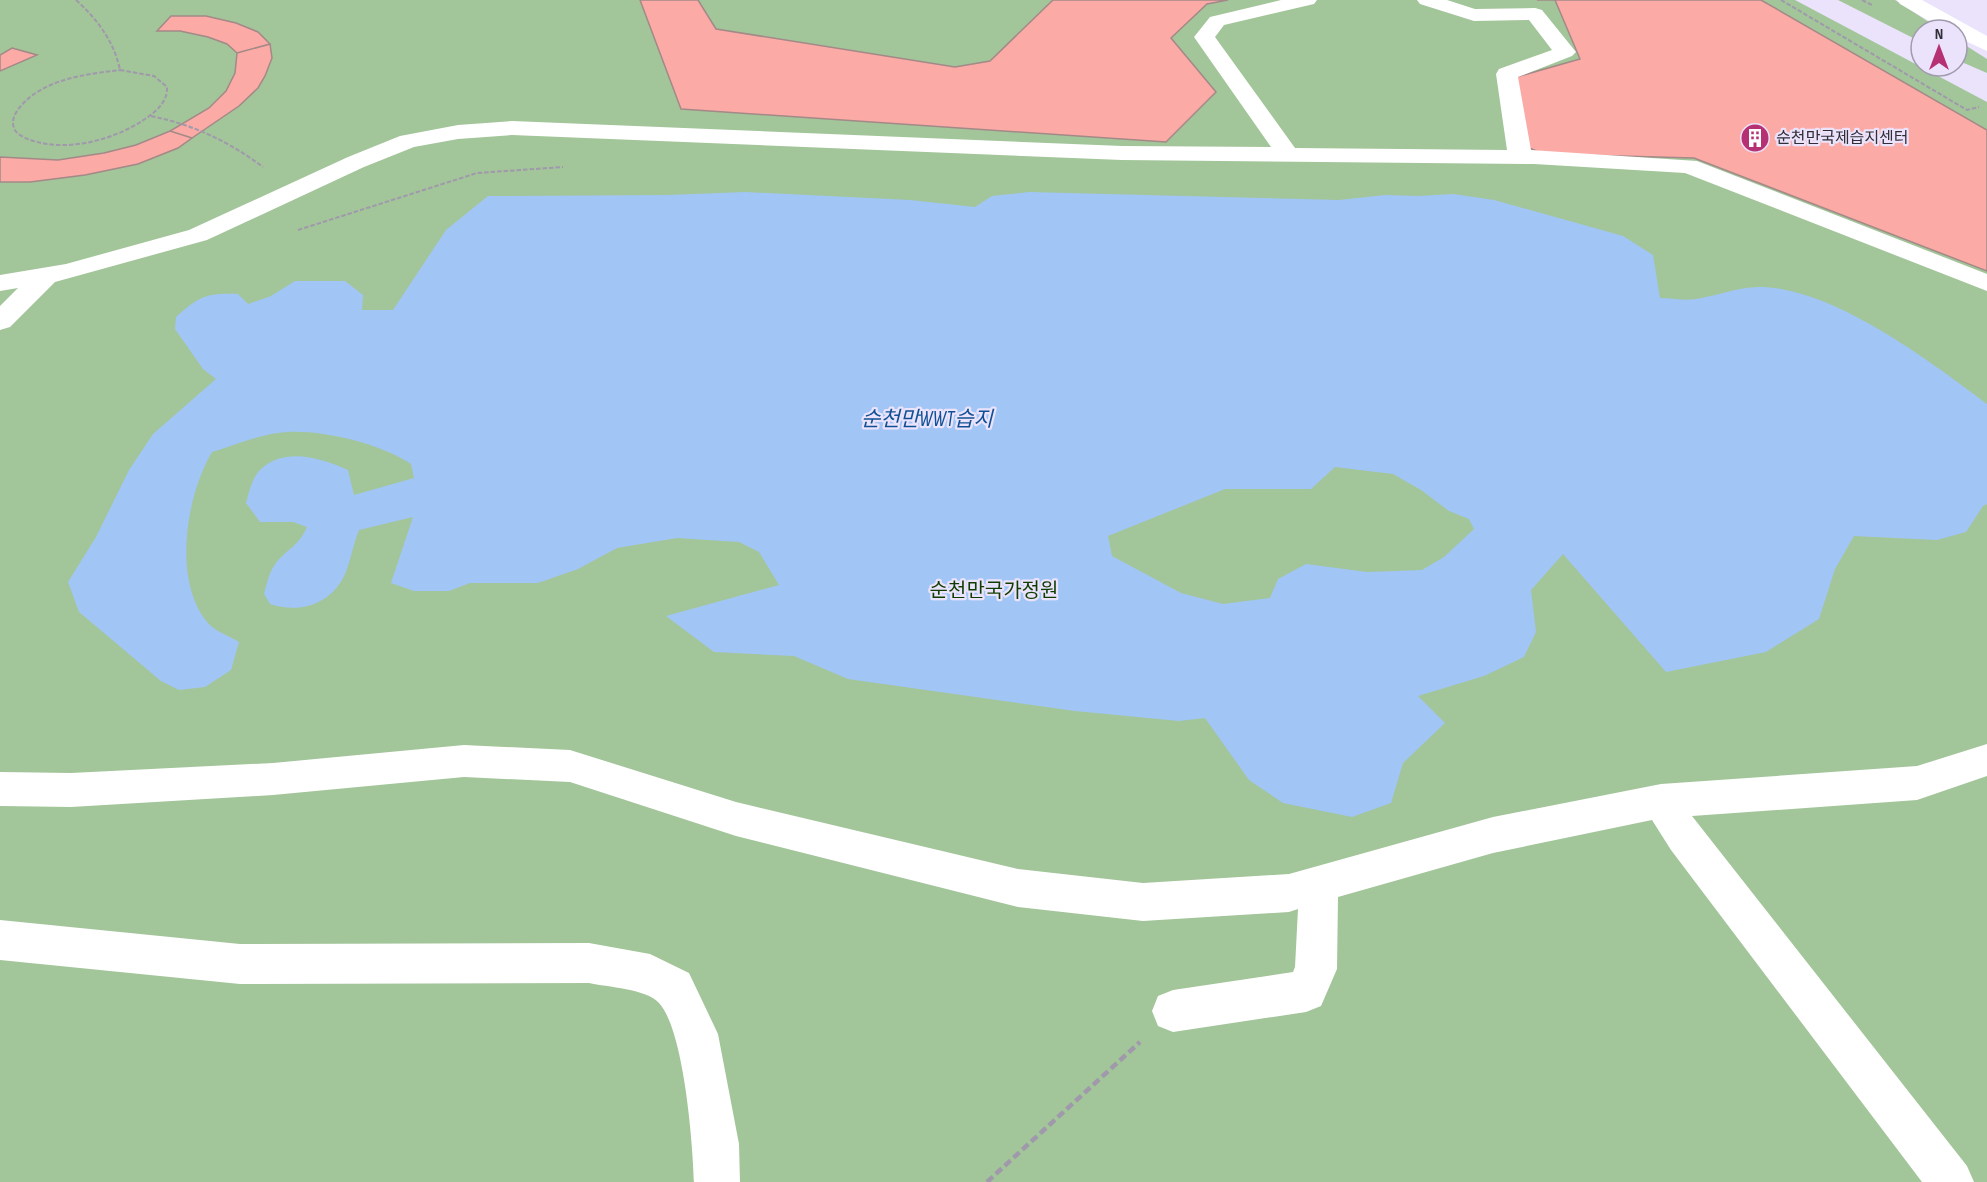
<svg xmlns="http://www.w3.org/2000/svg" width="1987" height="1182" viewBox="0 0 1987 1182" font-family="'Sofia Sans Condensed','Noto Sans KR',sans-serif">
<style>
.green{fill:#a3c59a}
.water{fill:#a1c6f5;fill-rule:evenodd}
.building{fill:#fcaaa5;stroke:#a38987;stroke-width:1.5}
.lines{fill:none;stroke-linecap:round;stroke-linejoin:round}
.path-far1{stroke:#9f99ab;stroke-width:2;stroke-dasharray:4.5 2;stroke-linecap:butt}
.path{stroke:#9f99ab;stroke-width:4.5;stroke-dasharray:8 4;stroke-linecap:butt}
.minor{fill:#fff;fill-rule:evenodd}
.major{fill:#fff;fill-rule:evenodd}
.labels{text-anchor:middle;dominant-baseline:central;stroke-width:4.5;stroke-linejoin:round;paint-order:stroke}
.far-poi-label{font-size:16px;fill:#312e37;stroke:#eae3fb;text-anchor:start}
.park-label{font-size:20px;fill:#0f3d00;stroke:#eae3fb}
.water-label{font-size:21px;font-style:italic;fill:#105195;stroke:#eae3fb}
</style>
<rect width="100%" height="100%" fill="#eae3fb"/>
<path class="green" d="M0 0H1795L1987 102V1182H0Z
M1838 0H1895L1941 30H1921V42Z
M1957 40 1987 59V73L1957 60Z"/>
<path class="water" d="M746 192 910 200 975 207 992 196 1029 192 1339 200 1385 195 1418 196 1453 194 1494 200 1623 236 1653 255 1660 298C1671 298 1684 301 1696 299 1717 296 1737 287 1759 287 1832 287 1930 361 1987 404V504L1983 506 1966 532 1937 540 1854 536 1835 569 1819 619 1766 652 1666 672 1563 554 1531 590 1536 632 1524 657 1484 676 1418 696 1445 723 1403 763 1391 803 1352 817 1283 803 1249 780 1205 718 1179 721 1075 711 848 679 794 656 714 652 666 616 779 585 759 552 739 542 677 538 617 548 578 569 538 583H470L449 591H414L391 583 413 517 359 530C354 542 352 554 348 566 337 602 303 615 270 604L264 594C267 583 269 572 276 563 288 548 298 547 307 527L293 522H260L246 503C249 493 252 477 261 469 286 447 320 458 348 470L354 495 414 478 411 464C381 444 324 430 288 432 263 433 235 445 212 452 186 496 172 581 208 623 214 631 230 636 239 642L231 670 205 687 179 690 161 681 79 612 68 582 96 537 129 470 153 434 216 379 203 369 175 329 176 317C200 296 206 293 238 294L248 304 271 296 295 281H345L363 295 362 310H393L446 230 488 196 668 195ZM1335 467 1393 474 1421 490 1449 511 1469 519 1474 529 1444 557 1422 570 1367 572 1306 564 1278 579 1270 598 1223 604 1181 593 1112 556 1108 536 1225 489H1311Z"/>
<path class="building" d="M640 0H698L716 29 955 67 990 61 1053 0H1228L1207 4 1171 38 1216 92 1166 142 681 109Z
M1537 0H1761L1987 130V271L1694 158 1543 154 1525 146 1506 80 1580 59 1555 0Z
M171 16H206L236 23 258 32 270 44 237 53 227 44 208 37 180 31H157Z
M270 44 272 58 265 76 258 88 239 106 192 138 170 131 209 108 226 91 235 73 237 53Z
M12 48 37 55 0 71V55Z
M170 131 192 138 178 148 138 164 85 175 30 182H0V157L58 160 104 153 136 145Z"/>
<g class="lines">
<path class="path-far1" d="M76 0C97 19 114 41 120 70
M1781 0 1967 110 1979 107
M1862 0 1872 5
M120 70 154 76 167 87C168 103 154 113 142 121 111 141 63 153 28 139 23 137 16 134 14 128 11 121 15 113 20 107 43 79 86 74 120 70Z
M151 116C194 125 228 141 263 167
M298 230 477 173 563 167"/>
<path class="path" d="M987 1182 1140 1042"/>
<path class="minor" d="M1281 0H1317L1314 4 1224 25 1215 37 1295 148 1507 150 1496 74 1499 69 1552 50 1529 20 1474 21 1420 4 1417 0H1447L1475 9 1535 8 1542 10 1576 52 1572 56 1518 77 1531 150 1697 161 1987 274V291L1685 173 1534 164 1122 160 512 135 458 139 414 147 364 167 207 240 55 282 10 327 0 330V306L18 288 0 291V275L66 264 189 230 348 157 400 136 458 125 512 121 1122 146 1271 147 1194 37 1210 17Z
M1987 744V776L1917 800 1692 816 1967 1166 1974 1182H1922L1671 850 1652 820 1493 853 1338 897 1337 969 1321 1006 1306 1012 1173 1032 1158 1026 1152 1011 1158 996 1173 990 1293 972 1295 967 1298 909 1289 912 1143 921 1018 907 736 836 570 782 464 777 273 795 71 807 0 806V772L71 773 273 763 464 745 570 750 736 802 1018 869 1143 883 1289 874 1493 817 1661 784 1917 766Z
M0 920 240 944 589 943 650 954 689 973 718 1034 739 1144 740 1182H694C693 1144 684 1030 659 1003 647 989 607 987 589 983L240 984 0 960Z"/>
<path class="major" d="M1897 0H1922L1987 36V51L1957 37V30H1945L1900 4Z"/>
</g>
<defs>
<g id="building-disc" transform="scale(1.5)"><circle r="9.5" fill="#b63074" stroke="#eae3fb"/><path d="M-4-6H4V6H1V3H-1V6H-4ZM-2.5-4.3h1.7v1.8h-1.7ZM.8-4.3h1.7v1.8H.8ZM-2.5-1h1.7V.8h-1.7ZM.8-1h1.7V.8H.8Z" fill="#fff"/></g>
</defs>
<g fill-rule="evenodd">
<use href="#building-disc" x="1755" y="138"/>
</g>
<g class="labels">
<g class="far-poi-label">
<text x="1776" y="138">순천만국제습지센터</text>
</g>
<g class="park-label">
<text x="994" y="591">순천만국가정원</text>
</g>
<g class="water-label">
<text x="927" y="419">순천만WWT습지</text>
</g>
</g>
<g transform="translate(1939 48)"><circle r="28" fill="#eae3fb" stroke="#a09bad" stroke-width="1.5"/>
<path d="M0-4.5L10 22L0 15L-10 22Z" fill="#b63074"/>
<text y="-9" font-size="16" font-weight="bold" text-anchor="middle" fill="#312e37">N</text>
</g>
</svg>
